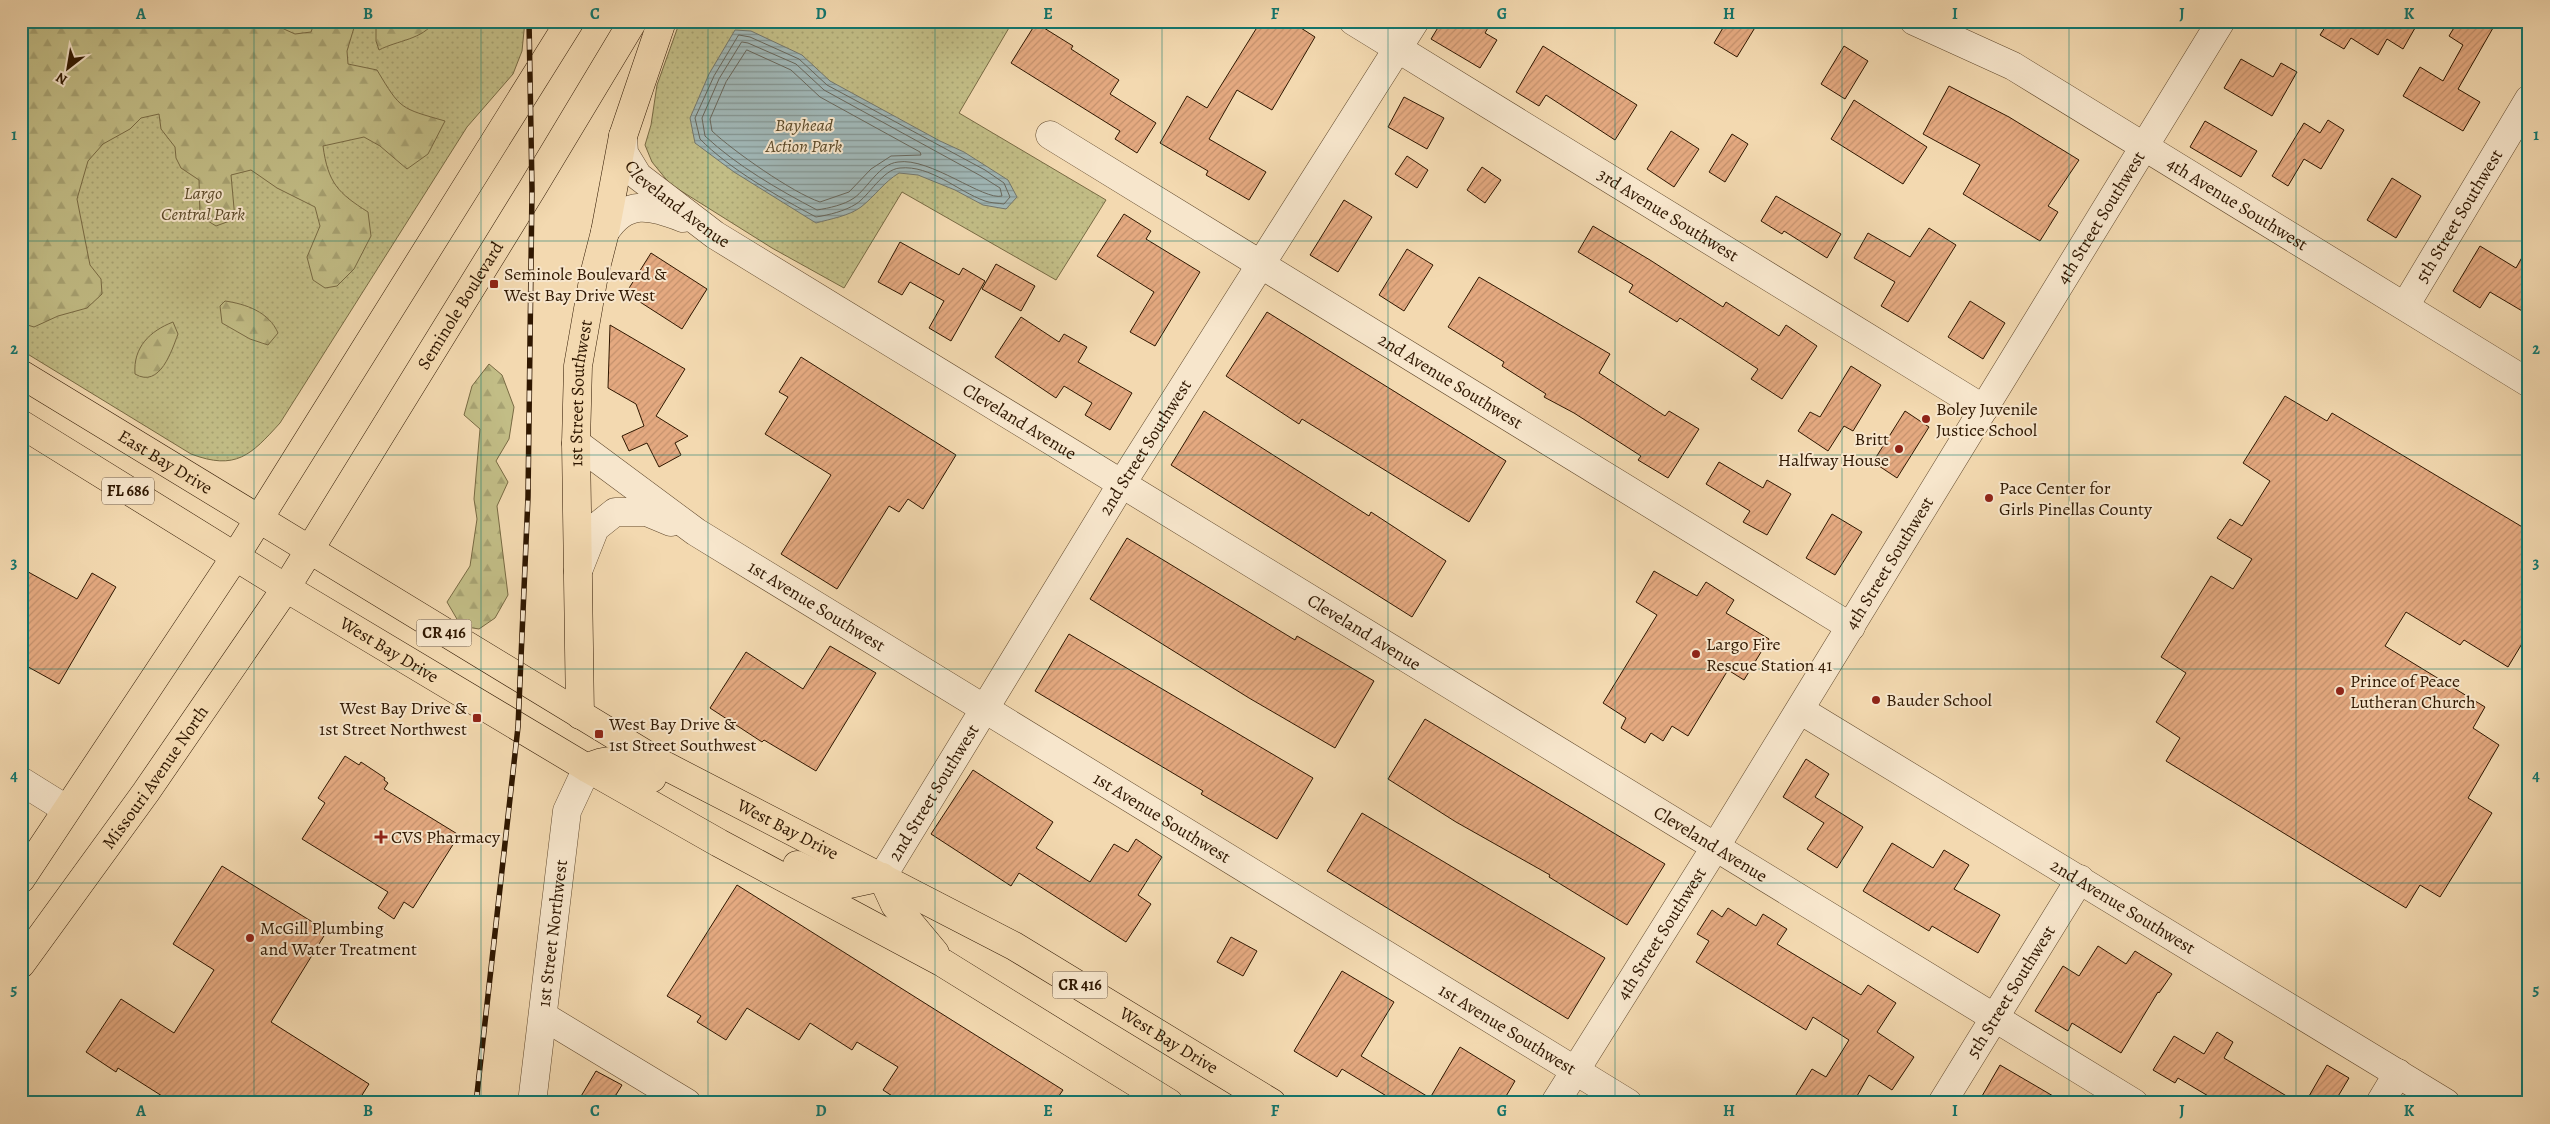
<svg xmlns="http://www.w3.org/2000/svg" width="2550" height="1124" viewBox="0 0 2550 1124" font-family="Alegreya,serif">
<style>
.green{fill:url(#green-dots);stroke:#786a43}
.forest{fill:url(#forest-firs);stroke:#786a43}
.water{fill:url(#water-rules);stroke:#73776e}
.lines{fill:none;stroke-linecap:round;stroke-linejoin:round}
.shore{stroke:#68675c;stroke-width:1}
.building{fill:url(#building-hatch);stroke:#2f1700}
.minor-casing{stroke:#60482c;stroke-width:29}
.major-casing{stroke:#2f1700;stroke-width:29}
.minor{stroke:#f7e6cc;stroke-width:28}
.major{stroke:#f3d9b0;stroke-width:28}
.rail-casing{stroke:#2f1700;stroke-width:5.5}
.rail{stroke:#f7e6cc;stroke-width:4;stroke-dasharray:11;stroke-linecap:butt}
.grid{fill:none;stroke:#0f766e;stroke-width:1;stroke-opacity:0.55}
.poi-dot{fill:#8f2418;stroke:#f7e6cc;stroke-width:2}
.labels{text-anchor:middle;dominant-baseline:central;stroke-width:4;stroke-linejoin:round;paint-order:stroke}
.shield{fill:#f7e6cc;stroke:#6b553d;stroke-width:1}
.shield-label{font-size:16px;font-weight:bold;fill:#2f1700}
.park-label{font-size:18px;font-style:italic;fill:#5b4928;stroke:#f7e6cc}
.street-label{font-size:18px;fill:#2f1700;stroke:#f7e6cc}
.poi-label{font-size:18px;fill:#2f1700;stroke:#f7e6cc;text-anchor:start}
.neatline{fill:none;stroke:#0f766e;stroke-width:2}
.grid-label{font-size:16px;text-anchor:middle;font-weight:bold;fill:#0f766e}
</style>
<defs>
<pattern id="green-dots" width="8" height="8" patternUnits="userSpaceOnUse" patternTransform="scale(1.25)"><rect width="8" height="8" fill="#c2bd86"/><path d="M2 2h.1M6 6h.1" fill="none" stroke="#a7a272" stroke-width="1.8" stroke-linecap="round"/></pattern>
<pattern id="forest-firs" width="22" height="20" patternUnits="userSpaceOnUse" patternTransform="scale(1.25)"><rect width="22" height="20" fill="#c2bd86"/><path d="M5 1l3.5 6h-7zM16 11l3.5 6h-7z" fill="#a7a272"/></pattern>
<pattern id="water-rules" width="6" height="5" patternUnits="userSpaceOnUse" patternTransform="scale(1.25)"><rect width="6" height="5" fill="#a0b7b7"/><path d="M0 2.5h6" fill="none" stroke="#839492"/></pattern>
<pattern id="building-hatch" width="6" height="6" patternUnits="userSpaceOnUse" patternTransform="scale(1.25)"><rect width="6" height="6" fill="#e4a980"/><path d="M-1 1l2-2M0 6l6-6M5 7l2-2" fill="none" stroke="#c4916d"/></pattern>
</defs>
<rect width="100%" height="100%" fill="#f3d9b0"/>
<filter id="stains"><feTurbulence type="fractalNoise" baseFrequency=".004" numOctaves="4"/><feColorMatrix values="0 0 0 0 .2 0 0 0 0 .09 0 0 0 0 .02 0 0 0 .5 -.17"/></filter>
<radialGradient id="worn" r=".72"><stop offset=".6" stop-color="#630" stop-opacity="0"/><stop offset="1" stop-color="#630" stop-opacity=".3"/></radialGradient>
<path class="green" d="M21 21H525L522 51 513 74 467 127 280 423C251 455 236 471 191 454L21 350Z
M680 21H1013L959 113 1106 200 1056 280 902 192 844 288 772 248 670 184 652 162 645 145 651 125 657 85Z"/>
<path class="forest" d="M21 21H266L295 34 311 32 315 21H356L347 51 348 64 377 70C401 110 400 108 445 121L428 154 407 169 380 146 364 137 323 146C328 183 338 193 368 212L371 236 354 269 337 286 325 288 313 280 307 257 320 226 315 207 277 188 251 170 231 175 235 219 216 226 200 216 199 180 181 168 176 158 175 147 161 129 159 114 141 118 130 129 103 144 88 161 77 199 90 265 101 279 102 294 87 308 58 316 34 327 21 323Z
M376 21H435C422 40 398 40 379 50L376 41Z
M225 301C246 304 269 312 278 333L268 345 250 339 222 323 220 306Z
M173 322 178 334C172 350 160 389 135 374 133 347 150 331 173 322Z
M489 364 502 375 514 407 509 439 496 461 508 482 497 506 508 595 495 618 479 629 461 626 447 602 470 566 477 519 474 499 480 429 464 415 472 386Z"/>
<path class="water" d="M735 30 751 31 802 55 830 81 940 141 964 152 1008 180 1017 197 1006 209 983 205 955 190 918 175 899 173C884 182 875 196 861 207 849 216 830 219 816 223L734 172 695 143 690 118 709 74Z"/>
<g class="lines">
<path class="shore" d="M739 35 750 37 799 59 827 85 985 170 1004 183 1010 197 1004 204C998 203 990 203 985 201 957 191 931 165 900 168 883 169 869 196 856 204 845 211 829 215 816 217 780 198 728 168 700 139L695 118 714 76Z
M742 42 748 43 796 64 824 90 981 176 1000 188 1002 196C984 201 930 157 898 162 879 164 868 188 854 198 844 205 829 208 817 210 779 190 737 166 705 136L702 118 719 79Z
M747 50 791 70 820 97 920 152 921 155 891 156 871 169 849 192 820 202C793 193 733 151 712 131L710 119 726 82Z"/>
</g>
<path class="building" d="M1261 21H1290L1315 37 1272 110 1237 90 1209 139 1266 172 1249 200 1206 175 1208 171 1160 143 1187 96 1207 108Z
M1442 21H1492L1485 33 1497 40 1480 68 1431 39Z
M1727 21H1759L1737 57 1714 43Z
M2322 21H2419L2403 49 2387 39 2378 55 2351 38 2344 49 2320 35 2327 24Z
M2458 21H2497L2458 89 2480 102 2463 131 2403 96 2420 67 2443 81 2463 45 2449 36Z
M1036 23 1073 46 1071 49 1119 80 1110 94 1156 123 1137 153 1115 139 1120 131 1011 63Z
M1543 46 1637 105 1615 140 1546 95 1539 106 1516 92Z
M1844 46 1868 61 1845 99 1821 84Z
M2241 59 2273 77 2281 63 2297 72 2272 116 2224 88Z
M1949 86 2009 117 2079 160 2048 206 2058 212 2040 241 1963 194 1980 165 1923 134Z
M1404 97 1444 118 1427 149 1388 127Z
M1854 100 1927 147 1903 184 1831 139Z
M2328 120 2344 130 2321 169 2304 159 2288 186 2272 176 2304 123 2320 133Z
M2205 121 2257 151 2241 177 2190 147Z
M1671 131 1699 149 1674 187 1647 169Z
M1732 134 1748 144 1725 182 1709 172Z
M1407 156 1428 170 1417 188 1395 174Z
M1482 167 1501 180 1485 203 1467 190Z
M2392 178 2421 196 2396 238 2367 220Z
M1776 196 1841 234 1827 258 1784 231 1782 234 1761 221Z
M1344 200 1372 217 1338 272 1310 255Z
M1124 214 1151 231 1146 239 1200 272 1155 346 1130 332 1154 292 1097 256Z
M1593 226 1650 260 1723 307 1726 302 1779 336 1786 325 1817 346 1782 399 1751 379 1758 369 1680 318 1677 322 1629 292 1633 285 1578 252Z
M1929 228 1956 245 1908 322 1881 306 1895 282 1854 258 1868 233 1910 257Z
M900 242 959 275 963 268 985 281 951 341 929 328 944 301 910 282 902 295 878 282Z
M2529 245V315L2490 292 2480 308 2453 291 2480 246 2516 268Z
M1407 249 1433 265 1404 311 1379 295Z
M651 253 707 289 682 329 626 293Z
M996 264 1035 286 1021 311 982 289Z
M1479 277 1610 354 1599 373 1665 416 1669 411 1699 429 1668 478 1638 460 1641 456 1574 413 1544 397 1546 394 1502 366 1504 362 1448 327Z
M1970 301 2005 323 1983 359 1948 337Z
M1267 312 1506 461 1469 522 1302 419 1299 424 1226 376Z
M1021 317 1059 342 1064 334 1087 347 1078 362 1132 393 1110 430 1085 415 1092 403 1064 386 1056 398 995 357Z
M610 325 685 369 656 416 688 436 675 443 681 455 659 467 647 443 629 451 622 436 644 426 636 404 608 388Z
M801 357 956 455 923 509 908 499 899 512 889 506 837 589 781 554 831 475 765 434 788 397 779 392Z
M1851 366 1881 385 1853 431 1844 426 1828 451 1798 431 1810 412 1820 417Z
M2285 396 2327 421 2332 413 2529 531V632L2508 667 2464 640 2460 645 2406 612 2385 646 2485 707 2473 728 2499 745 2468 798 2492 813 2440 897 2420 885 2406 908 2166 761 2180 738 2156 722 2186 673 2161 657 2211 576 2233 589 2252 559 2217 538 2230 519 2242 526 2270 481 2243 463Z
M1204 411 1369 516 1371 512 1446 561 1412 617 1171 465Z
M1905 411 1929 427 1897 478 1873 462Z
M1719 462 1763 488 1767 480 1791 494 1767 535 1743 522 1750 511 1706 484Z
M1832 514 1862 532 1835 575 1806 558Z
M1127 538 1295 640 1297 636 1374 681 1335 748 1249 698 1090 599Z
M21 568 77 599 92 573 116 587 59 684 21 663Z
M1654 571 1697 596 1706 582 1734 600 1726 613 1769 639 1744 680 1728 670 1688 736 1672 726 1663 741 1651 733 1645 743 1621 728 1626 718 1603 703 1657 615 1636 602Z
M1069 634 1313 778 1277 839 1201 794 1203 791 1035 691Z
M830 646 876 673 816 771 764 740 762 742 710 708 746 652 803 689Z
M1425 719 1665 864 1627 925 1549 877 1550 875 1456 822 1388 779Z
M345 756 359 765 361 762 385 778 384 780 388 783 384 789 459 835 413 908 404 902 394 919 378 908 388 892 302 839 325 803 318 798Z
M1806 759 1829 774 1815 797 1863 827 1837 868 1807 849 1824 823 1783 797Z
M973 770 1053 822 1036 848 1090 882 1114 844 1128 852 1136 839 1162 857 1138 895 1151 904 1126 942 1019 873 1011 886 931 834Z
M1362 813 1605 958 1568 1019 1327 871Z
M1892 843 1933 868 1944 850 1969 865 1954 889 2000 915 1978 953 1932 926 1929 931 1863 891Z
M222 866 327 931 271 1022 369 1084 357 1103H173L118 1068 116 1072 86 1052 121 999 174 1033 214 970 173 944Z
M737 885 1063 1090 1054 1103H903L883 1090 898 1067 857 1042 852 1050 810 1023 799 1040 747 1008 726 1040 697 1022 701 1016 667 996Z
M1728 908 1756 926 1763 914 1787 929 1777 944 1861 995 1868 985 1896 1003 1877 1032 1914 1057 1892 1090 1869 1075 1853 1103H1791L1812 1069 1826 1077 1849 1040 1813 1017 1806 1030 1696 962 1709 941 1697 934 1712 910 1722 917Z
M1231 937 1257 951 1243 976 1217 962Z
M2098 946 2126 964 2135 951 2172 974 2159 993 2158 992 2121 1053 2072 1023 2068 1031 2035 1011 2063 966 2079 976Z
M1342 971 1394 1002 1361 1056 1430 1098 1460 1047 1515 1081 1502 1103H1398L1342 1069 1337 1077 1294 1051Z
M2217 1032 2233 1042 2224 1058 2298 1103H2220L2178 1078 2175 1083 2153 1070 2174 1036 2204 1054Z
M2000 1065 2065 1103H1978Z
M2327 1065 2349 1078 2334 1103H2305Z
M596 1071 622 1085 611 1103H577Z"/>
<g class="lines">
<g class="minor-casing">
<g id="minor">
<path id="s1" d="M1353 21 1984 409"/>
<path id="s2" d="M1914 21 2013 66 2529 383"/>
<path id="s3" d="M1050 135 1851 627"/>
<path id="s4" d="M623 136 624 153 638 176 715 235 2134 1103"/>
<path d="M605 232C627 198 650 206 683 218"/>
<path id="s5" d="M2405 306 2529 99"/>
<path id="s6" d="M576 443 696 532 1628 1103"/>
<path d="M578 571 595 528 615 512H647L671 522"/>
<path id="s7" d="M1800 710 2446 1103"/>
<path d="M21 781 66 809"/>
<path id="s8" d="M882 877 1121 485 1415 21"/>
<path d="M543 1016 687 1103"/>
<path id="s9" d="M532 1103 567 811 587 768"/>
<path id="s10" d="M1555 1103 1716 846 2221 21"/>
<path id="s11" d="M1942 1103 2080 879"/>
<path d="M2380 1103 2398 1073"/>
</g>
</g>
<g class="major-casing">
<g id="major">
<path id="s12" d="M21 374 660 763 1014 946 1272 1103"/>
<path id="s13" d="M21 424 286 588 587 768 719 843 943 963 1169 1103"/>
<path id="s14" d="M580 715 576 443 578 366 594 275 605 232 623 136 662 21"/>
<path d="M587 768C615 754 627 763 652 778"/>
<path d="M797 865 840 886 882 877"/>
<path d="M882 877 895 905 935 953"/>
<path d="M21 879 235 557 570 21"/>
<path id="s15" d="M21 964 146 792 286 588 532 189 633 21"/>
</g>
</g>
<use href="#minor" class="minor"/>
<use href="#major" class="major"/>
<g class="rail-casing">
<path id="rail" d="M476 1103 518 727 528 497 532 189 529 21"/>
</g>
<use href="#rail" class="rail"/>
</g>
<path class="grid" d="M254 21V1103M481 21V1103M708 21V1103M935 21V1103M1162 21V1103M1388 21V1103M1615 21V1103M1842 21V1103M2069 21V1103M2296 21V1103M21 241H2529M21 455H2529M21 669H2529M21 883H2529"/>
<g class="poi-dot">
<rect x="489" y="279" width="10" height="10" rx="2.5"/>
<circle cx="1926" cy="419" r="5"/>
<circle cx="1899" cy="449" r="5"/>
<circle cx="1989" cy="498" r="5"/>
<circle cx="1696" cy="654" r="5"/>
<circle cx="2340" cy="691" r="5"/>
<circle cx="1876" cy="700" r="5"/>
<rect x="472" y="713" width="10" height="10" rx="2.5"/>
<rect x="594" y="729" width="10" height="10" rx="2.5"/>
<path d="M378.5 829.5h5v5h5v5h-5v5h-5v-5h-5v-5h5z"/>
<circle cx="250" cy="938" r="5"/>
</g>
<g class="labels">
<g class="shield">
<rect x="102" y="477.5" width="52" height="27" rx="4"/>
<rect x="416.5" y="619.5" width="55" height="27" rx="4"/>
<rect x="1052.5" y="971.5" width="55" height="27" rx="4"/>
</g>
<g class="shield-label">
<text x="128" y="491">FL 686</text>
<text x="444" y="633">CR 416</text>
<text x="1080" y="985">CR 416</text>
</g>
<g class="park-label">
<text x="804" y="125">Bayhead<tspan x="804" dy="21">Action Park</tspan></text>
<text x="203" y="193">Largo<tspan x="203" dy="21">Central Park</tspan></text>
</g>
<g class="street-label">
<text stroke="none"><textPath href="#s4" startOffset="92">Cleveland Avenue</textPath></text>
<text stroke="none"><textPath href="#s2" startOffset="372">4th Avenue Southwest</textPath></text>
<text stroke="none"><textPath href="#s1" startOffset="370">3rd Avenue Southwest</textPath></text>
<text stroke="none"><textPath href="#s5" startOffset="105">5th Street Southwest</textPath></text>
<text stroke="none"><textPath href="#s10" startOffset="1040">4th Street Southwest</textPath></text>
<text stroke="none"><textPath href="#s15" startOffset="792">Seminole Boulevard</textPath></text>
<text stroke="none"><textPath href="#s3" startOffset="470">2nd Avenue Southwest</textPath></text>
<text stroke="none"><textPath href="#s14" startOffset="322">1st Street Southwest</textPath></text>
<text stroke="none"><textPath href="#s4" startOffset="498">Cleveland Avenue</textPath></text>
<text stroke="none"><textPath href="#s8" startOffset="504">2nd Street Southwest</textPath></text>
<text stroke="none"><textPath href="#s12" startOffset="169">East Bay Drive</textPath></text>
<text stroke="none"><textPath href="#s10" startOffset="635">4th Street Southwest</textPath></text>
<text stroke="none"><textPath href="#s6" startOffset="291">1st Avenue Southwest</textPath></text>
<text stroke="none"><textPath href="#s4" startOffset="902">Cleveland Avenue</textPath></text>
<text stroke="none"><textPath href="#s13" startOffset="432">West Bay Drive</textPath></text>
<text stroke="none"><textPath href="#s15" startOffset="230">Missouri Avenue North</textPath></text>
<text stroke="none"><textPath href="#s8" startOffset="99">2nd Street Southwest</textPath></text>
<text stroke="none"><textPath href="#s6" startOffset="696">1st Avenue Southwest</textPath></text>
<text stroke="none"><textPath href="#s12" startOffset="892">West Bay Drive</textPath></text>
<text stroke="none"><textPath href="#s4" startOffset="1308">Cleveland Avenue</textPath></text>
<text stroke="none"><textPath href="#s7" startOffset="378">2nd Avenue Southwest</textPath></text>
<text stroke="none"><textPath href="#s9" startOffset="171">1st Street Northwest</textPath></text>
<text stroke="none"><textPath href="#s10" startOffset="200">4th Street Southwest</textPath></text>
<text stroke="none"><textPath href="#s11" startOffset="131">5th Street Southwest</textPath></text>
<text stroke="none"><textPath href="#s6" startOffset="1101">1st Avenue Southwest</textPath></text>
<text stroke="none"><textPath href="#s12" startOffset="1328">West Bay Drive</textPath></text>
</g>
<g class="poi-label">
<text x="504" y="274">Seminole Boulevard &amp;<tspan x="504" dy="21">West Bay Drive West</tspan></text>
<text x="1936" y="409">Boley Juvenile<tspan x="1936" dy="21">Justice School</tspan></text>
<text x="1889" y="439" text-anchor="end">Britt<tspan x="1889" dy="21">Halfway House</tspan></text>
<text x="1999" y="488">Pace Center for<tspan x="1999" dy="21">Girls Pinellas County</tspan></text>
<text x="1706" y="644">Largo Fire<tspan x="1706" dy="21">Rescue Station 41</tspan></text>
<text x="2350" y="681">Prince of Peace<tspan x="2350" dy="21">Lutheran Church</tspan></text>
<text x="1886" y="700">Bauder School</text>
<text x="467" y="708" text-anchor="end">West Bay Drive &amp;<tspan x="467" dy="21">1st Street Northwest</tspan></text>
<text x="609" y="724">West Bay Drive &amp;<tspan x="609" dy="21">1st Street Southwest</tspan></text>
<text x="391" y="837">CVS Pharmacy</text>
<text x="260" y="928">McGill Plumbing<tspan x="260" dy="21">and Water Treatment</tspan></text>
</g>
</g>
<rect width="2550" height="1124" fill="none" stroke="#f3d9b0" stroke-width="55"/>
<g transform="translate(68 68) rotate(211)" stroke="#f7e6cc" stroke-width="4" paint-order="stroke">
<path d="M0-4L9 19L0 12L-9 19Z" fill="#2f1700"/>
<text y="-8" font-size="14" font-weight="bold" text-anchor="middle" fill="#2f1700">N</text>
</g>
<rect x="28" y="28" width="2494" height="1068" class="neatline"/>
<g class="grid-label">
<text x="141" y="19">A</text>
<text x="368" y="19">B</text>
<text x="595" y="19">C</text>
<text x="821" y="19">D</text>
<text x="1048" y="19">E</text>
<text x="1275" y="19">F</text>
<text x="1502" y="19">G</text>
<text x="1729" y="19">H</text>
<text x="1955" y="19">I</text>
<text x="2182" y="19">J</text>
<text x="2409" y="19">K</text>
<text x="14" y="140">1</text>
<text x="2536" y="140">1</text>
<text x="14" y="354">2</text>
<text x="2536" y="354">2</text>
<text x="14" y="568">3</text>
<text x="2536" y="568">3</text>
<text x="14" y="781">4</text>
<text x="2536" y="781">4</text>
<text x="14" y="995">5</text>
<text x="2536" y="995">5</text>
<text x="141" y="1116">A</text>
<text x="368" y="1116">B</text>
<text x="595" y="1116">C</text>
<text x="821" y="1116">D</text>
<text x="1048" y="1116">E</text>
<text x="1275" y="1116">F</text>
<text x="1502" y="1116">G</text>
<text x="1729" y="1116">H</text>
<text x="1955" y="1116">I</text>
<text x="2182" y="1116">J</text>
<text x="2409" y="1116">K</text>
</g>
<rect width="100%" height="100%" filter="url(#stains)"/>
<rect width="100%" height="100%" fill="url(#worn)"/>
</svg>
